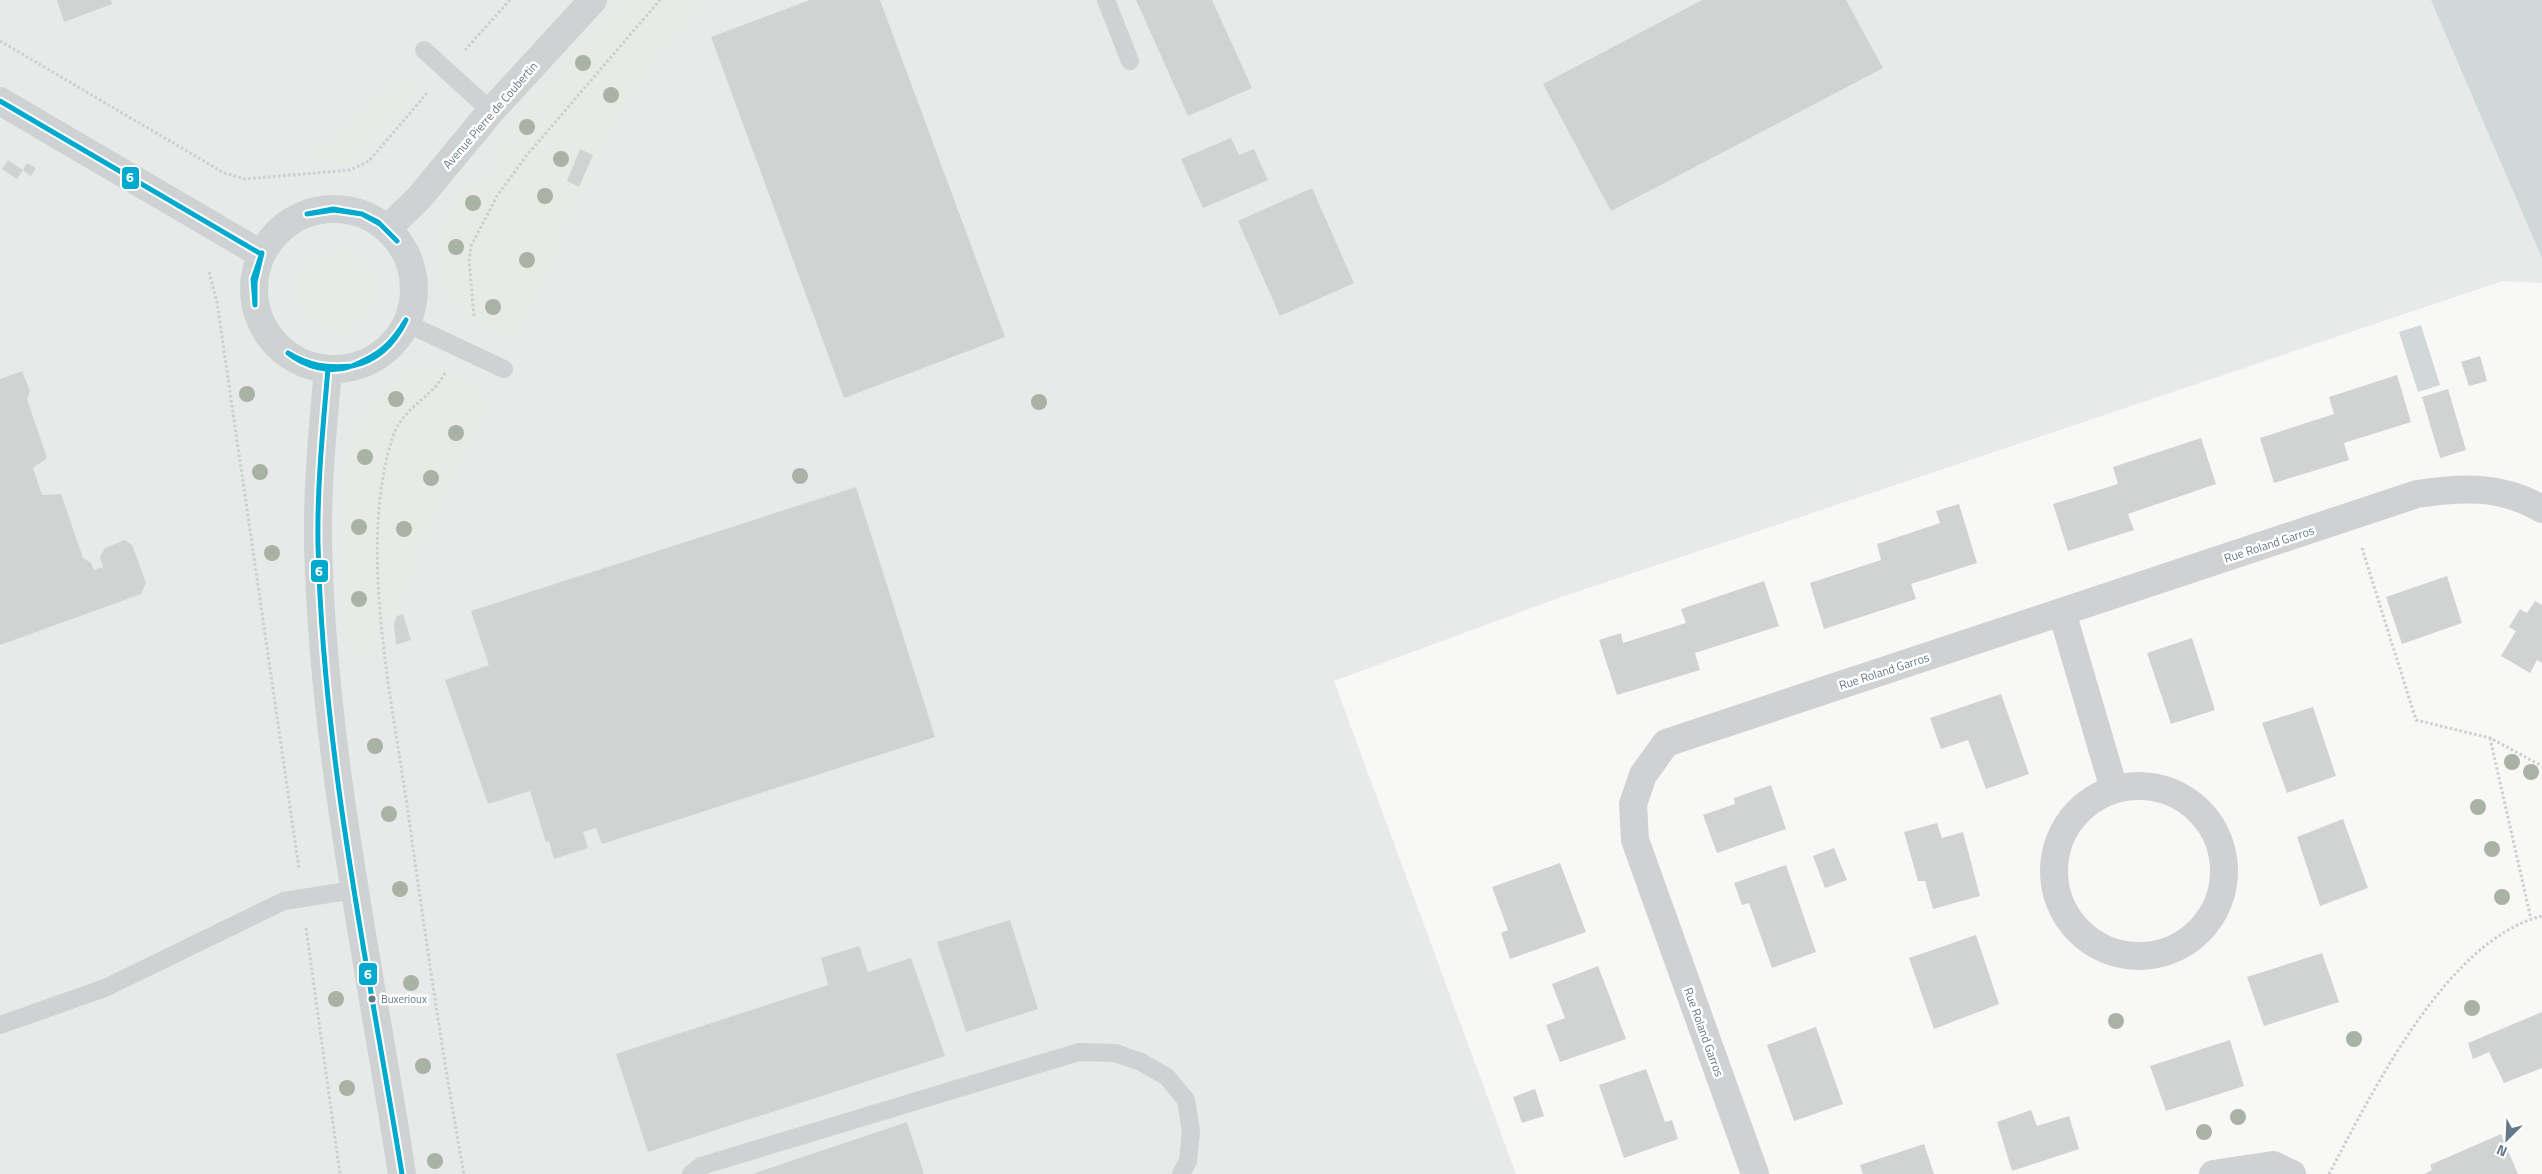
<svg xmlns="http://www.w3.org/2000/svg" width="2542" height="1174" viewBox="0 0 2542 1174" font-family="'Titillium Web',sans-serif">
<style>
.built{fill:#e8e9e9}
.green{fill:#e8ebe5}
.water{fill:#d0d8da}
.building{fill:#d1d3d3}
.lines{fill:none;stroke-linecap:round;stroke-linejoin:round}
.path{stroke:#cdcece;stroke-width:3;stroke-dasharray:2.5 2.5;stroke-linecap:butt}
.service{stroke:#cfd1d2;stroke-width:18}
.minor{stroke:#cfd1d2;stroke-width:28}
.tertiary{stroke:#cfd1d2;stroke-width:28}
.bus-1-casing{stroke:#fff;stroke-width:9}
.bus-1{stroke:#00a9ce;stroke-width:5}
.tree{fill:#a8b3a5}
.bus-dot{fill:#667988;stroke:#fff;stroke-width:2}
.labels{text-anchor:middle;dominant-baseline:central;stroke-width:5;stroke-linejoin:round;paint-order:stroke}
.bus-label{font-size:11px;fill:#667988;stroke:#fff;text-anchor:start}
.street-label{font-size:12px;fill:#667988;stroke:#fff}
.line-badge{stroke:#fff;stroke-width:2}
.badge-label{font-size:14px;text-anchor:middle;font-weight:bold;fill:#fff}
</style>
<rect width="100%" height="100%" fill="#f8f8f7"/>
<path class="built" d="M0 0H2542V283L2503 281 1553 600 1334 681 1516 1174H0Z"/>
<path class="green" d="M617 0H707L625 99 516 339C497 330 475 321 458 309 416 282 449 215 464 182L480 186 499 157 495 141Z
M404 73 420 87C406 104 367 162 347 164 333 165 323 160 311 153Z
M296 292a41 41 0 1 1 82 0a41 41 0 1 1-82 0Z
M422 367 455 373 492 394 428 532 394 616 376 624 380 659 365 661 355 654 348 644C343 569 319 386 422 367Z"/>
<path class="water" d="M2431 0H2542V258Z
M2421 325 2440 385 2418 392 2399 332Z"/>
<path class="building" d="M57 0H111L112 4 64 22Z
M810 0H880L1005 337 844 398 711 37Z
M1136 0H1212L1252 88 1188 116Z
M1702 0H1846L1883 68 1611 211 1543 84Z
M1231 138 1239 155 1254 149 1268 180 1203 208 1181 159Z
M580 149 593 155 579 187 567 181Z
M8 160 23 170 17 179 2 169Z
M27 163 36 168 31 176 23 170Z
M1312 188 1354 283 1280 316 1238 221Z
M2480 356 2487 381 2469 386 2461 362Z
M22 371 30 391 27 399 47 458 33 468 42 495 61 494 83 558 91 563 94 570 103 567 100 557 105 548 125 540 132 545 146 583 141 594 0 645V379Z
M2397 375 2411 422 2344 443 2349 460 2274 483 2260 438 2334 414 2329 397Z
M2448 389 2466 450 2440 458 2422 397Z
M2201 438 2216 484 2128 514 2134 530 2068 551 2053 504 2118 484 2113 467Z
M856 487 935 737 602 844 596 828 583 832 588 848 554 859 549 841 546 842 530 791 488 804 445 680 489 665 471 611Z
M1959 504 1977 563 1911 584 1916 599 1824 629 1810 583 1881 560 1877 544 1940 523 1936 511Z
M2447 576 2462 623 2402 644 2386 597Z
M1764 581 1779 626 1695 653 1700 670 1617 695 1599 640 1621 633 1623 643 1686 623 1681 609Z
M2535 601 2542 605V663L2537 660 2530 673 2501 656 2516 631 2509 627 2520 609 2527 613Z
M403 614 411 640 396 645 394 624 397 616Z
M2192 638 2215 710 2171 724 2147 653Z
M2001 694 2029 774 1986 789 1968 740 1941 749 1930 718Z
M2313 707 2336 776 2287 793 2262 723Z
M1771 785 1786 829 1717 853 1703 815 1735 804 1734 798Z
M2343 819 2368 888 2320 906 2297 837Z
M1937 823 1942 838 1963 832 1980 896 1933 909 1925 881H1918L1904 832Z
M1834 848 1847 880 1825 888 1813 856Z
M1560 863 1586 932 1510 959 1501 933 1508 930 1492 887Z
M1786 865 1816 952 1772 968 1749 903 1742 905 1734 883Z
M1010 920 1038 1009 966 1032 937 942Z
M1976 935 1999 1004 1934 1029 1909 958Z
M859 946 868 972 911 958 945 1056 648 1152 616 1054 828 985 821 958Z
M2322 953 2339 1002 2264 1026 2247 977Z
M1598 966 1626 1039 1560 1062 1546 1025 1565 1018 1552 984Z
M2542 1012V1068L2504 1083 2489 1052 2473 1059 2468 1043Z
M1816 1027 1843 1104 1794 1121 1767 1045Z
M2230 1040 2244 1086 2166 1111 2150 1066Z
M1646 1069 1665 1122 1672 1120 1678 1139 1624 1158 1599 1085Z
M1535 1089 1544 1116 1522 1123 1513 1097Z
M2031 1110 2037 1126 2069 1116 2079 1149 2012 1171 1997 1122Z
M907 1122 924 1174H752Z
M2501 1134 2518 1174H2424L2432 1170 2430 1165Z
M1924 1144 1934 1174H1863L1860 1165Z"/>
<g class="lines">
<path class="path" d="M0 41 224 173 245 179 350 170 369 161 428 92
M465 50 510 0
M209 272 217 302 299 869
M474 316 469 261 471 246 497 196 527 155 660 0
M445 373C432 398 403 407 393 436 357 546 392 699 408 812 425 933 442 1054 464 1174
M2362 548 2416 720 2490 738 2542 766
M2490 738 2531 919
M306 928 340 1174
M2329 1174C2372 1093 2446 940 2542 916"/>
<path class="service" d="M1106 0 1130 61
M424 50 491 111
M406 323 504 369
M0 1025 105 988 284 901 354 890
M691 1174 701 1166 1079 1052 1115 1053 1141 1062 1167 1077 1186 1100 1191 1132 1188 1161 1181 1174"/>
<path class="minor" d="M0 101 261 254
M2062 612 2114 789
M2054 871a85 85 0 1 1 170 0a85 85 0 1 1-170 0Z
M1755 1174 1635 840 1633 804 1643 775 1666 743 2417 494C2462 487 2501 485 2542 509
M2213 1174 2273 1165 2292 1174"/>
<path class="tertiary" d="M254 289a80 80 0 1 1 160 0a80 80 0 1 1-160 0Z
M387 229 419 198 491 111 593 0
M328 369C323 427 317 486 318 544 323 756 370 965 402 1174"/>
<g class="bus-1-casing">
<path id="bus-1" d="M0 101 261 254
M307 214 333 209 362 214
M307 214 334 210 362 214
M362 214 378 222 397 241
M362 214 380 224 397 241
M255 305 253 279 262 253
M255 305V282L262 253
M288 353C309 366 327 368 352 366
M288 353C305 367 331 374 352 366
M352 366C379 355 391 345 406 320
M352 366C378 361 395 343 406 320
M328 369C323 427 317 486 318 544 323 756 368 965 402 1174"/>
</g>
<use href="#bus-1" class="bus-1"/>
</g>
<g class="tree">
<circle cx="583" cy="63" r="8"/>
<circle cx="611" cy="95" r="8"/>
<circle cx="527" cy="127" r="8"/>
<circle cx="561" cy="159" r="8"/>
<circle cx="545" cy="196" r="8"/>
<circle cx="473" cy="203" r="8"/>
<circle cx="456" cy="247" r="8"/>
<circle cx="527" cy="260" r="8"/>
<circle cx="493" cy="307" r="8"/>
<circle cx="247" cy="394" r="8"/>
<circle cx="396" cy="399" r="8"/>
<circle cx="1039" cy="402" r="8"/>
<circle cx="456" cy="433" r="8"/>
<circle cx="365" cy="457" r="8"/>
<circle cx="260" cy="472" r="8"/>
<circle cx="800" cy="476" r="8"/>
<circle cx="431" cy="478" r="8"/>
<circle cx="359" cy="527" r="8"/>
<circle cx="404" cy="529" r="8"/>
<circle cx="272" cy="553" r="8"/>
<circle cx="359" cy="599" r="8"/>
<circle cx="375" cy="746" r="8"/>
<circle cx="2512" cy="762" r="8"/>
<circle cx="2531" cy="772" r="8"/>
<circle cx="2478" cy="807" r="8"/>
<circle cx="389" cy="814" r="8"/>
<circle cx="2492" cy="849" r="8"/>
<circle cx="400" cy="889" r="8"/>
<circle cx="2502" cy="897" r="8"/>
<circle cx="411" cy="983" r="8"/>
<circle cx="336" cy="999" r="8"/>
<circle cx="2472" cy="1008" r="8"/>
<circle cx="2116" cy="1021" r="8"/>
<circle cx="2354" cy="1039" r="8"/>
<circle cx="423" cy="1066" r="8"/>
<circle cx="347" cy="1088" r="8"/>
<circle cx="2238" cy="1117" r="8"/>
<circle cx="2204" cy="1132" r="8"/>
<circle cx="435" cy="1161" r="8"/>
</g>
<circle class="bus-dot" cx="372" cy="999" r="4.5"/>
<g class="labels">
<g class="bus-label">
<text x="381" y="999">Buxerioux</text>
</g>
<g class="street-label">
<text transform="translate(490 115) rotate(-49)">Avenue Pierre de Coubertin</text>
<text transform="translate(2269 544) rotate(-18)">Rue Roland Garros</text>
<text transform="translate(1884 671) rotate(-18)">Rue Roland Garros</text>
<text transform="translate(1704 1032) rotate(70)">Rue Roland Garros</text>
</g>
</g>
<g class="line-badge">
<rect x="121" y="166" width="19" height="24" rx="5" fill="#00a9ce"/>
<rect x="310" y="559" width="19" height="24" rx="5" fill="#00a9ce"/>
<rect x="358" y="962" width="20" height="24" rx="5" fill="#00a9ce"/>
</g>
<g class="badge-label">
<text x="130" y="182">6</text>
<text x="319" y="576">6</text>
<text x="368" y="979">6</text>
</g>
<g transform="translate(2507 1139) rotate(204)" stroke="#ffffff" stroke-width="4" paint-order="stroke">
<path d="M0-4L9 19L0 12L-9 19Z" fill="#667988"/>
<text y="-8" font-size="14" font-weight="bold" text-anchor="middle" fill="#667988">N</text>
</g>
</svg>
